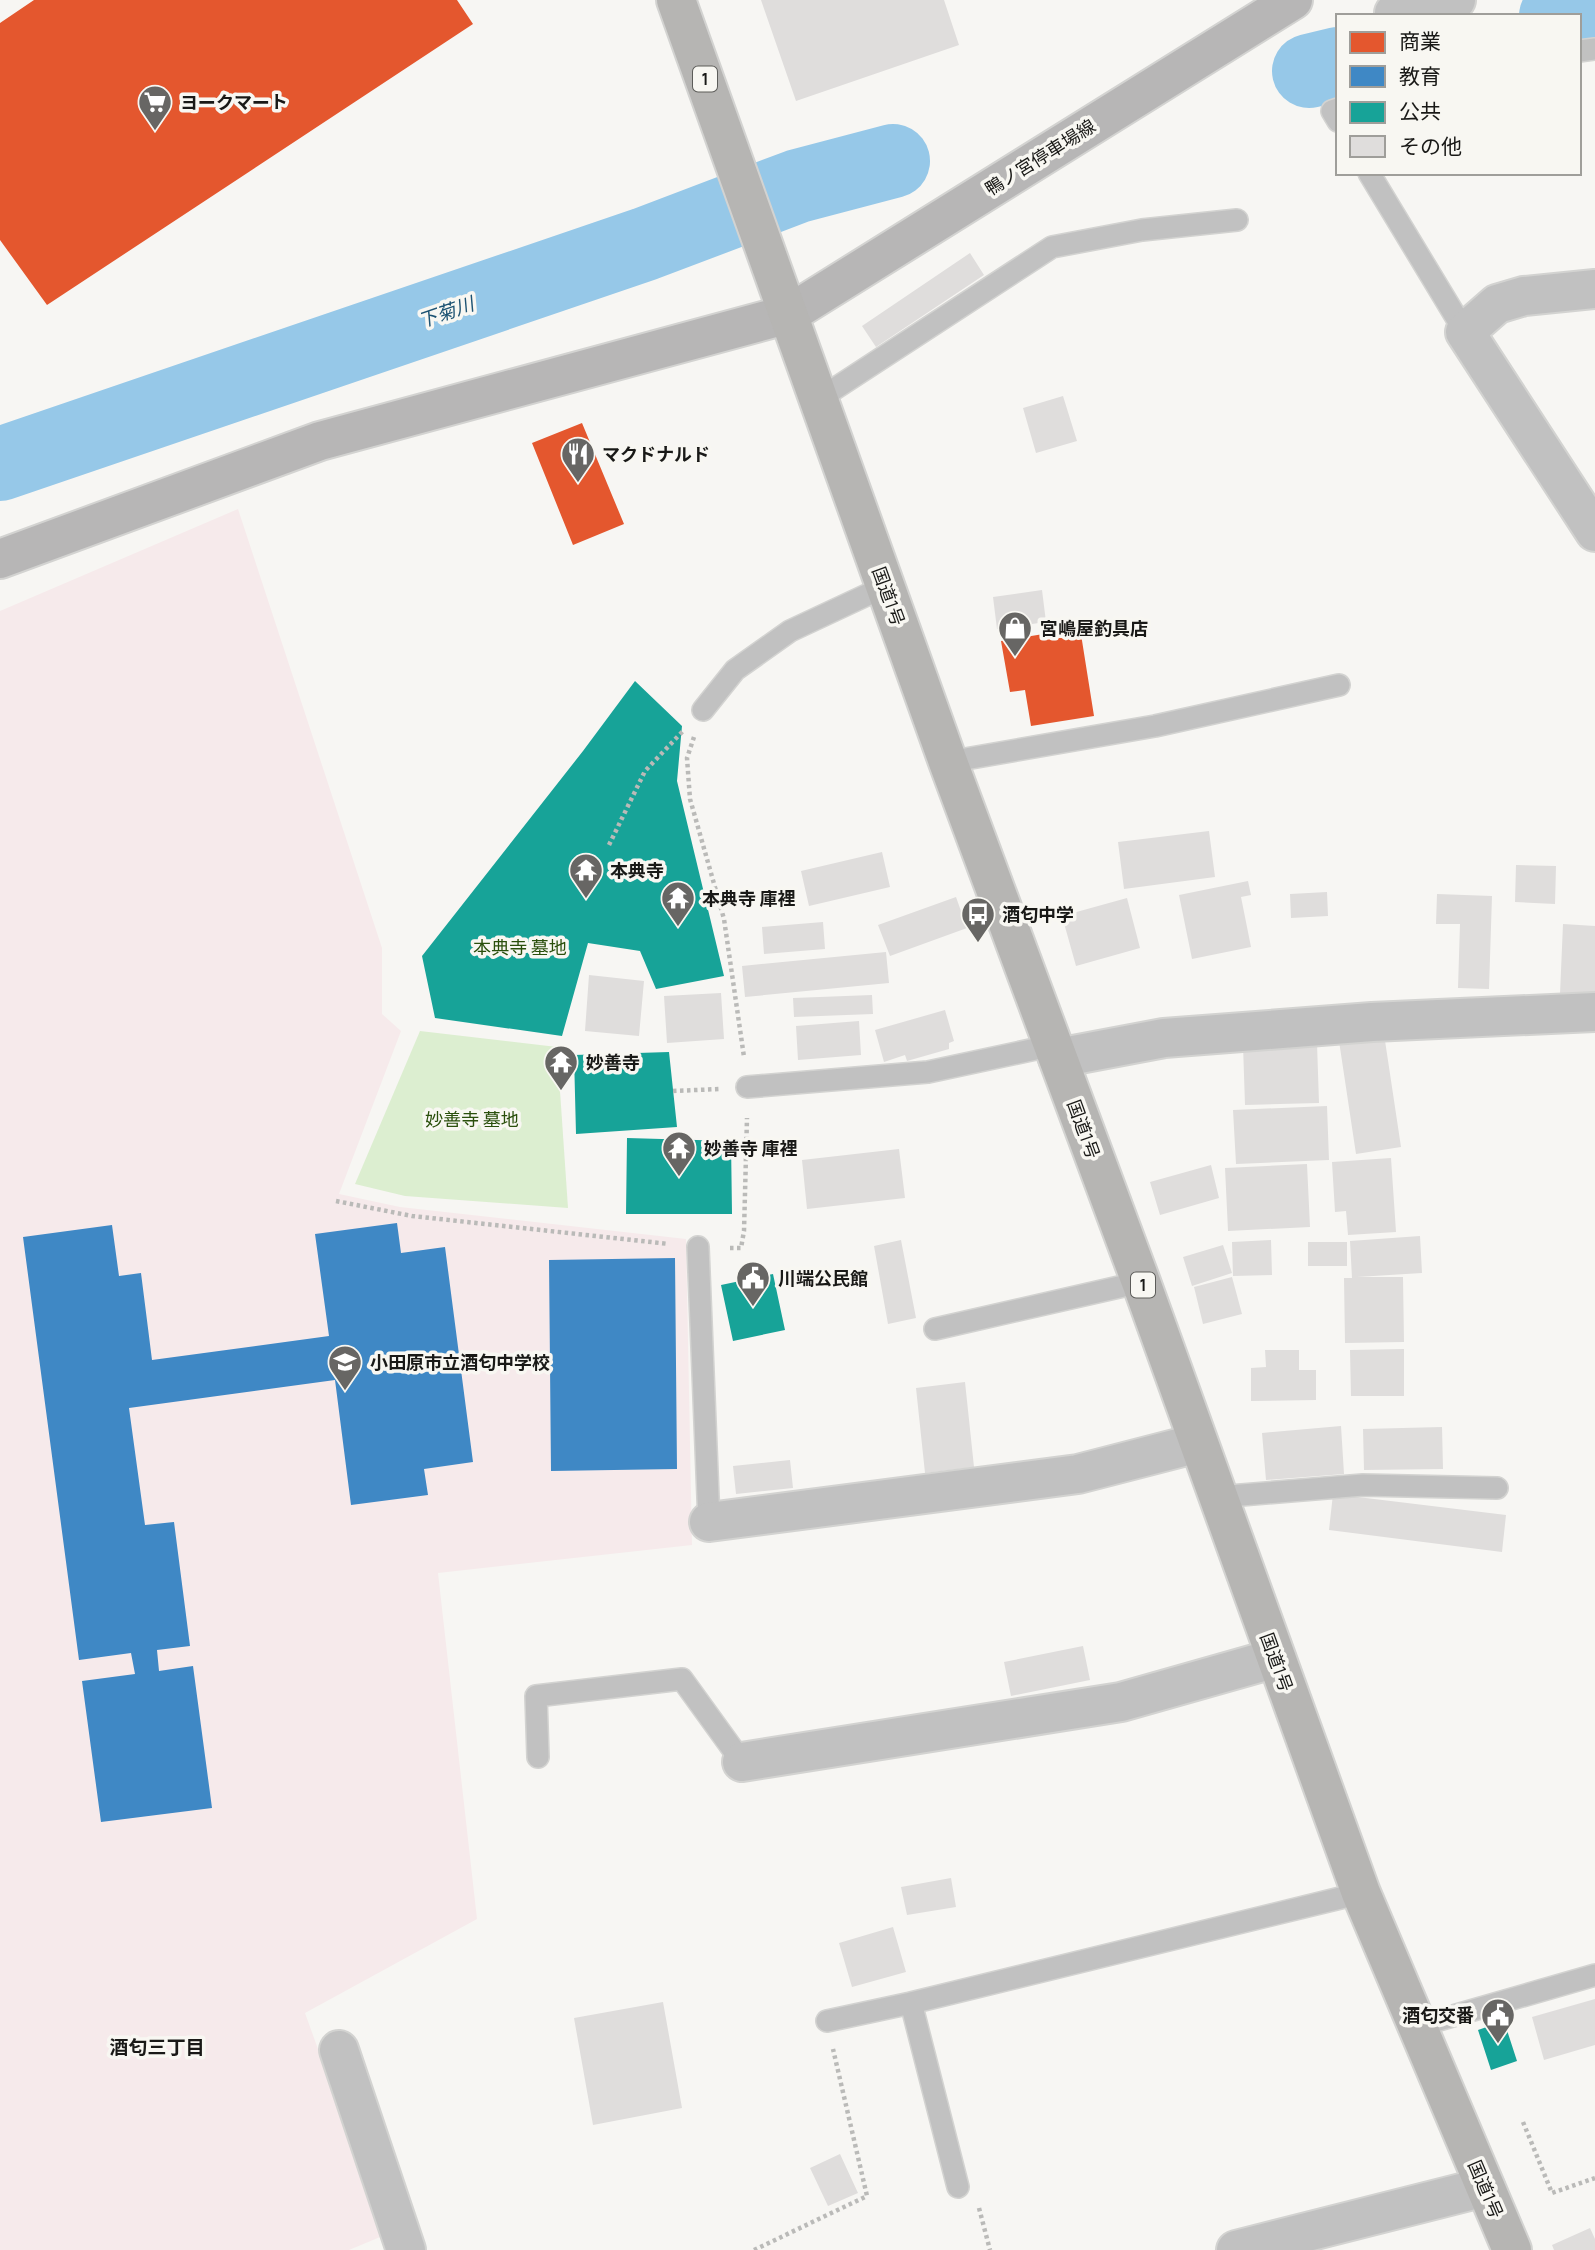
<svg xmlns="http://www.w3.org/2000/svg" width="1595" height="2250" viewBox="0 0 1595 2250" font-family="Manrope,'Noto Sans JP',sans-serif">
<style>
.education{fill:#f6eaeb}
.green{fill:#dceed0}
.shops{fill:#e4572e}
.schools{fill:#3f88c5}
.public{fill:#17a398}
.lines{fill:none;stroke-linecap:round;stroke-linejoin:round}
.river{stroke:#96c8e8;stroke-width:74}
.building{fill:#dfdddc}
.lane-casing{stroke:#d3d3d1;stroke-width:24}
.street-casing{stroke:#d3d3d1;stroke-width:42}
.secondary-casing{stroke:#d3d3d1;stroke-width:42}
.highway-casing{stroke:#d3d3d1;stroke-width:42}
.path{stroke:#babab8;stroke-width:4.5;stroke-dasharray:3.5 3.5;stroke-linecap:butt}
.lane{stroke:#c1c1c1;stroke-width:21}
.street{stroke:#c1c1c1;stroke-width:38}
.secondary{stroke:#b7b6b6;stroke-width:38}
.highway{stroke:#b6b5b3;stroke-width:38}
.labels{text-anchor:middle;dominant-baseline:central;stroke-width:7;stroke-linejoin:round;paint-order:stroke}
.shield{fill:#f8f7f2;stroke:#5c5c59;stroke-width:2}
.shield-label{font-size:16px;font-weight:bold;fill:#191917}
.poi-label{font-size:18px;font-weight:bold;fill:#191917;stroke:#f8f7f2;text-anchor:start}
.street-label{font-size:18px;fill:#191917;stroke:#f8f7f2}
.park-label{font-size:18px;fill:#2a4f0c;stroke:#f8f7f2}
.water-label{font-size:19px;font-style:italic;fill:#1d5373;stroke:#f8f7f2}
.neighbourhood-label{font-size:19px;font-weight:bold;fill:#191917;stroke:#f8f7f2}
</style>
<rect width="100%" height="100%" fill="#f7f6f3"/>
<path class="education" d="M238 509 382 948V1014L401 1031 339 1194 400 1207 686 1239 692 1545 438 1573 477 1919 305 2013 385 2235 349 2250H0V611Z"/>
<path class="green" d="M420 1031 557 1047 568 1208 405 1196 355 1184Z"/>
<path class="shops" d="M34 0H457L473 24 47 305 0 240V23Z
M582 423 624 524 573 545 532 443Z
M1080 628 1094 716 1031 726 1025 690 1010 692 1001 641Z"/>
<path class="schools" d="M397 1223 401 1253 445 1247 473 1462 424 1469 428 1495 351 1505 335 1380 129 1408 145 1525 174 1522 190 1646 157 1650 159 1671 193 1666 212 1808 101 1822 82 1681 135 1674 131 1653 79 1660 23 1237 112 1225 119 1276 141 1273 152 1360 329 1336 315 1234Z
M675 1258 677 1469 551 1471 549 1260Z"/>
<path class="public" d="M635 681 682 726 677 781 724 976 656 989 640 951 588 943 562 1036 435 1018 422 956 583 751Z
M669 1052 677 1127 576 1134 574 1055Z
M627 1138 731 1141 732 1214H626Z
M773 1274 785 1330 733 1341 721 1285Z
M1504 2021 1517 2061 1491 2070 1478 2030Z"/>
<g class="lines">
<path class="river" d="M1556 16 1595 7
M1309 71 1338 64
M0 464 645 244 798 186 893 161"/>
</g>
<path class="building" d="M761 0H944L959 45 796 101Z
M970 253 984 275 876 347 862 326Z
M1063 396 1077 441 1036 453 1023 408Z
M1042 590 1046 622 997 629 993 597Z
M1209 831 1215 877 1124 889 1118 842Z
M882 852 890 887 809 906 801 871Z
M1516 865 1556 866 1555 904 1515 902Z
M1248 881 1251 895 1241 897 1251 947 1192 959 1179 895Z
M1327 892 1328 916 1291 918 1290 894Z
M1437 894 1492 896 1489 989 1458 988 1460 924H1436Z
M956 897 967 928 890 956 878 925Z
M1127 898 1140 948 1076 966 1062 916Z
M823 922 825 949 764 954 762 927Z
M1563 924 1595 926V996L1560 994Z
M886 952 889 983 745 997 742 966Z
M589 975 644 981 639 1036 585 1031Z
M721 993 724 1039 667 1043 664 996Z
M872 995 873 1014 794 1017 793 998Z
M945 1010 954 1041 949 1043V1049L907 1061 905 1055 884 1062 875 1030Z
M859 1021 861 1055 798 1060 796 1026Z
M1384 1034 1401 1147 1356 1154 1339 1041Z
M1317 1043 1319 1103 1245 1105 1243 1045Z
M1327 1106 1329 1160 1236 1164 1233 1110Z
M899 1149 905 1198 807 1209 802 1160Z
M1391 1158 1396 1232 1348 1235 1346 1211 1335 1212 1332 1162Z
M1307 1164 1310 1227 1228 1231 1225 1168Z
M1211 1165 1219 1198 1160 1215 1150 1182Z
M1420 1236 1422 1273 1357 1277H1403L1404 1342 1345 1343 1344 1278H1352L1350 1241Z
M901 1240 916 1318 888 1324 874 1246Z
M1271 1240 1272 1275 1233 1276 1232 1242Z
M1308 1242H1347V1266H1308Z
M1223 1245 1232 1273 1192 1286 1183 1257Z
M1232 1277 1242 1314 1203 1324 1194 1287Z
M1404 1349V1396H1351L1350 1350Z
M1265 1350H1299V1370H1316V1400L1251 1401V1368L1266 1367Z
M965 1382 974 1467 925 1473 916 1388Z
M1341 1426 1344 1474 1266 1480 1262 1433Z
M1442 1427 1443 1469 1364 1470 1363 1429Z
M790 1460 793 1488 736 1494 733 1466Z
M1333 1494 1506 1515 1502 1552 1329 1530Z
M1083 1646 1090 1680 1011 1696 1004 1662Z
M951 1878 956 1907 907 1915 901 1887Z
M893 1927 906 1972 852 1987 839 1943Z
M1595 1999V2045L1544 2060 1532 2017Z
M663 2002 682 2108 593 2125 574 2018Z
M840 2154 858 2193 828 2206 810 2168Z
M1590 2228 1595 2239V2250H1554L1552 2245Z"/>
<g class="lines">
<g class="lane-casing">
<path id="lane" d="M1579 51 1595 49
M1338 109 1332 111 1338 121
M1369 173 1465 332
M819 399 1052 247 1142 230 1237 220
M703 710 735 670 790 631 886 586
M948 762 1155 726 1339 685
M747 1087 928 1072 1054 1045
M698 1247 709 1522
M935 1329 1141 1282
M1217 1497 1363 1485 1497 1488
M538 1757 536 1696 682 1679 742 1762
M911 2003 958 2187
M827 2021 911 2003 1361 1893
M1418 2026 1595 1975"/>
</g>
<g class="street-casing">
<path id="street" d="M1394 13 1456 0
M1595 289 1524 296 1497 304 1465 332 1595 532
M1058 1058 1164 1038 1372 1022 1595 1012
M709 1522 1078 1474 1198 1443
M742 1762 1121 1702 1276 1658
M339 2050 406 2250
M1236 2250 1485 2187"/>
</g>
<g class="secondary-casing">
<path id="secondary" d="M0 559 320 441 789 314 1293 0"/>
</g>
<g class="highway-casing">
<path id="highway" d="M676 0 948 762 1141 1282 1361 1893 1512 2250"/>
</g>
<path class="path" d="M694 737 687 758 690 799 724 919 744 1057
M609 845 645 771 683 731
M673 1091 719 1089
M336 1201 412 1216 669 1244
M730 1248H741L744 1231 747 1118
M1523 2122 1552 2193 1595 2178
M979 2208 990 2250
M754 2250 867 2196 833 2049"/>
<use href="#lane" class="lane"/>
<use href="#street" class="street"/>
<use href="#secondary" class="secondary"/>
<use href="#highway" class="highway"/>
</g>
<defs>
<g id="supermarket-pin" transform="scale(1.75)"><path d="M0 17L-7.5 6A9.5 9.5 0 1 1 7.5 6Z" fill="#676664" stroke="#f8f7f2"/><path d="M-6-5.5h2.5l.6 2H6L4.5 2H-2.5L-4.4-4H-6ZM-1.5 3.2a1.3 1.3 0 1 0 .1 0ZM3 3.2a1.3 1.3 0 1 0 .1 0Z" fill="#fff"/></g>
<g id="restaurant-pin" transform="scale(1.75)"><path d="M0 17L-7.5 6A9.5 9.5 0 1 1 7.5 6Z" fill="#676664" stroke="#f8f7f2"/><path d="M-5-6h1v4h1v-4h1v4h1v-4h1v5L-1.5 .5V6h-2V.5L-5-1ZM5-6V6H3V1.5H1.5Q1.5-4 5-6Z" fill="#fff"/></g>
<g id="shop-pin" transform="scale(1.75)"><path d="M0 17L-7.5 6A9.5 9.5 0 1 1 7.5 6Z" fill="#676664" stroke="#f8f7f2"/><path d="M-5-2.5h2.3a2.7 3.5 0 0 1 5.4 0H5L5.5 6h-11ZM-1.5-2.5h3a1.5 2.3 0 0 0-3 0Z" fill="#fff"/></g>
<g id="temple-pin" transform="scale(1.75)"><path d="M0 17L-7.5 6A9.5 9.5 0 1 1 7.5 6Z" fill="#676664" stroke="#f8f7f2"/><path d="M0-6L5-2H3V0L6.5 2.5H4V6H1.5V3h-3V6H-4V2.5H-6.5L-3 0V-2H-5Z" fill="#fff"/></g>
<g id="bus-pin" transform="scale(1.75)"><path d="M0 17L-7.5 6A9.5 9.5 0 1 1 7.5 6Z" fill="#676664" stroke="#f8f7f2"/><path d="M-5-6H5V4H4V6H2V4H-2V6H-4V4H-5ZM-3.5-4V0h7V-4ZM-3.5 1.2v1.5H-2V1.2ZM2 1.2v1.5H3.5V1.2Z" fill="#fff"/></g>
<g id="civic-pin" transform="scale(1.75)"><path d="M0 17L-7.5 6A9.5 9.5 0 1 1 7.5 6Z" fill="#676664" stroke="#f8f7f2"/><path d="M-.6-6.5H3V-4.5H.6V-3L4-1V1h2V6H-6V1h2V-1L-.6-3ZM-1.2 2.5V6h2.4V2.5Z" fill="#fff"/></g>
<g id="school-pin" transform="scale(1.75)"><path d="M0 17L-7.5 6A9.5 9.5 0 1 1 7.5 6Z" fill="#676664" stroke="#f8f7f2"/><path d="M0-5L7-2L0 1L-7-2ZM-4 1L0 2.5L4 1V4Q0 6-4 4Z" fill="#fff"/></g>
</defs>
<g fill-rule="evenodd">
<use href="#supermarket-pin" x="155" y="102"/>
<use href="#restaurant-pin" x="578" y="454"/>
<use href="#shop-pin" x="1015" y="628"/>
<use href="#temple-pin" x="586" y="870"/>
<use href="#temple-pin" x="678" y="898"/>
<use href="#bus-pin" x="978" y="914"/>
<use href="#temple-pin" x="561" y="1062"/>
<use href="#temple-pin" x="679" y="1148"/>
<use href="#civic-pin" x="753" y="1278"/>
<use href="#school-pin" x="345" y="1362"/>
<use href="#civic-pin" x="1498" y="2015"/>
</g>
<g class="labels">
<g class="shield">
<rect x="693" y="66.5" width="24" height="25" rx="5"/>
<rect x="1131" y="1272.5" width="24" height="25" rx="5"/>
</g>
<g class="shield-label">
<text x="705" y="79">1</text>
<text x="1143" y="1285">1</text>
</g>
<g class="poi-label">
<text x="180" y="102">ヨークマート</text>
<text x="602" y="454">マクドナルド</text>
<text x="1040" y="628">宮嶋屋釣具店</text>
<text x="610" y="870">本典寺</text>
<text x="702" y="898">本典寺 庫裡</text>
<text x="1002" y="914">酒匂中学</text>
<text x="586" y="1062">妙善寺</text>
<text x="704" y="1148">妙善寺 庫裡</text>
<text x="778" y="1278">川端公民館</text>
<text x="370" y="1362">小田原市立酒匂中学校</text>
<text x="1474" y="2015" text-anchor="end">酒匂交番</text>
</g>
<g class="street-label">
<text transform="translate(1040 157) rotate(-32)">鴨ノ宮停車場線</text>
<text transform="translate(889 596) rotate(70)">国道1号</text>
<text transform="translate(1084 1129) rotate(70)">国道1号</text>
<text transform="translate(1277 1662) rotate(70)">国道1号</text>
<text transform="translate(1486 2189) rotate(67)">国道1号</text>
</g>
<g class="park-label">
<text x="520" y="947">本典寺 墓地</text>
<text x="472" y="1119">妙善寺 墓地</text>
</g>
<g class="water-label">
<text transform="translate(446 312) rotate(-19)">下菊川</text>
</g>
<g class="neighbourhood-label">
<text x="157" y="2047">酒匂三丁目</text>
</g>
</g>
<rect x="1336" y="14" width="245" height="161" fill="#f8f7f2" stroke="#9f9e9a" stroke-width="2"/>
<rect x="1350" y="32" width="35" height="21" fill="#e4572e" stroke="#9f9e9a" stroke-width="2"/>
<text x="1399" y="49" font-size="21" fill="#191917">商業</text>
<rect x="1350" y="66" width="35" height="21" fill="#3f88c5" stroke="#9f9e9a" stroke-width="2"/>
<text x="1399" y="84" font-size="21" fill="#191917">教育</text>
<rect x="1350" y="102" width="35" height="21" fill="#17a398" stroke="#9f9e9a" stroke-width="2"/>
<text x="1399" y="119" font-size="21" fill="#191917">公共</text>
<rect x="1350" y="136" width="35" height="21" fill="#dfdddc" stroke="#9f9e9a" stroke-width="2"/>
<text x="1399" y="154" font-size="21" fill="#191917">その他</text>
</svg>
